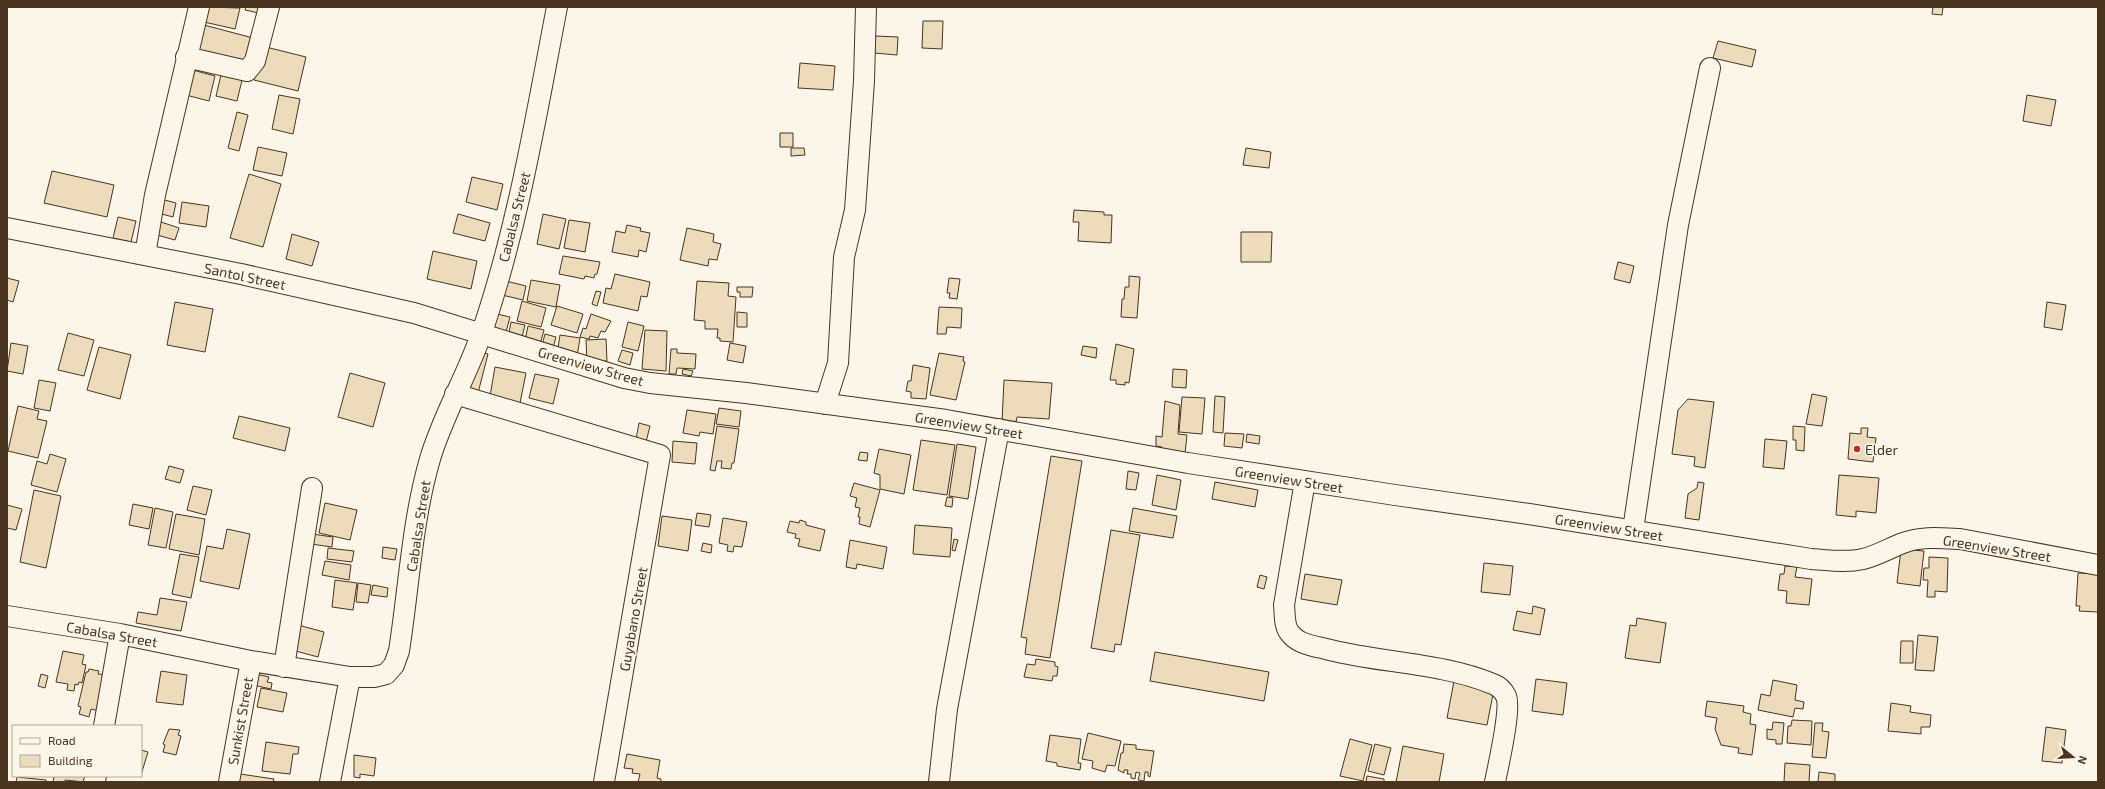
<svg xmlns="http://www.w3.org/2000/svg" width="2105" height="789" viewBox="0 0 2105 789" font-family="'Exo 2',sans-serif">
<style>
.building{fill:#ecdcbc;stroke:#4a3520}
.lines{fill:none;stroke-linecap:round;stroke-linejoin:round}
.minor-casing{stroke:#4a3520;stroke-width:22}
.minor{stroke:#fbf6e9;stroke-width:20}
.poi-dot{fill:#c62828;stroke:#fbf6e9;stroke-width:1.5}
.labels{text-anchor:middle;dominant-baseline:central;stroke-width:3;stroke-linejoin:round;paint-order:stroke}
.street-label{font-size:14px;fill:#4a3520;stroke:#fbf6e9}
.poi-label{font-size:14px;fill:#4a3520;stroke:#fbf6e9;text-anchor:start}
</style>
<rect width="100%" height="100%" fill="#fbf6e9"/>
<path class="building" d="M208 7 240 8 235 29 204 22Z
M246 7H264L263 14 245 10Z
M1933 7H1943L1942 15 1932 14Z
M923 21H943L942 49 922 48Z
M204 25 253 38 246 65 197 52Z
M875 36 898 37 897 55 874 53Z
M1718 41 1756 50 1752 67 1713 58Z
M262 46 306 57 298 91 254 80Z
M800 63 835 66 833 90 798 88Z
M189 69 215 76 209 101 182 94Z
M221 75 242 80 237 101 216 96Z
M279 95 300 99 293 134 272 129Z
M2027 95 2056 100 2051 126 2023 121Z
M237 112 248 115 239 151 228 148Z
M780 133H793V147H780Z
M258 147 287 153 282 176 253 170Z
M791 148H804L805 155 791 156Z
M1246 148 1271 152 1269 168 1243 165Z
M52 171 114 185 107 217 44 203Z
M249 174 281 184 263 247 230 238Z
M472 177 503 184 497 210 466 202Z
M161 199 176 203 173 217 158 213Z
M182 202 209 206 206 227 179 223Z
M1074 210 1104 212V215H1112L1111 243 1078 241 1079 222H1073Z
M458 214 490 223 485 241 453 233Z
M543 214 566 219 559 249 537 244Z
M118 217 136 221 131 242 113 238Z
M569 220 590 223 585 252 564 248Z
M161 222 179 228 175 240 157 235Z
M627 225 641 228 640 231 650 233 646 252 639 250 638 257 612 252 616 231 625 233Z
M687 228 714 234 713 242 721 244 717 260 709 259 708 266 680 260Z
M1241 232H1272L1271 262H1241Z
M292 234 319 242 312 266 286 259Z
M433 251 477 261 471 289 427 279Z
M563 256 600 262 597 274H595L594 278 585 276 584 279 559 274Z
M1618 262 1634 266 1630 283 1614 279Z
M615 274 650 282 647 297 641 296 638 311 603 303 606 288 611 289Z
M1129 276 1140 277 1137 318 1121 317 1122 299H1124L1125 287H1129Z
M7 278 19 281 13 302 7 300Z
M949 278 960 279 957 299 949 298 950 293H947Z
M531 280 560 285 556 307 527 301Z
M506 281 526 286 523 300 502 295Z
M697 281 729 283 728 296 736 297 733 342 720 341V338H717L718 329H705V321L694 320Z
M737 287H753L752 297H740V292H737Z
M596 291 601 292 597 306 592 304Z
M522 301 546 308 541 327 517 321Z
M175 302 213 309 205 352 167 345Z
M2047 302 2066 305 2062 330 2044 327Z
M557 306 583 314 577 333 551 325Z
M939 307 962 308 961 328 947 327 946 334H937Z
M737 312 747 313V327H737Z
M497 314 510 317 505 336 493 334Z
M591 314 611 321 605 332 601 331 598 338 590 336 589 339 580 337 583 328 586 329Z
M511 322 525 325 521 341 508 338Z
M628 322 644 326 638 351 622 347Z
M528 326 544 330 539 348 524 345Z
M645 330 667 331 666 371 642 369Z
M68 333 94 340 84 376 58 370Z
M545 334 556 337 552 352 541 349Z
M560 335 580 338 577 357 557 354Z
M606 339 607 361 587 362 586 340Z
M11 343 28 346 23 374 7 371Z
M730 343 746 346 743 363 727 360Z
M1116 344 1134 349 1129 383 1125 382V385L1116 384V380H1110Z
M1083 346 1097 348 1096 358 1081 355Z
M99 347 131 355 120 399 87 390Z
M671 349H677V353L696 354 695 369 677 368 676 374H669Z
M622 350 633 353 630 365 618 361Z
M481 352 488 354 478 393 465 390Z
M939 353 964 357 963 361 965 362 956 400 930 395Z
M913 365 930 368 926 399 911 398V392L906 391 908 381H911Z
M495 367 526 373 519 408 489 402Z
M683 369 693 371 691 376 682 374Z
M1173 369 1187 370 1186 388 1172 387Z
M350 373 385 383 373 427 338 417Z
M535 374 559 379 553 404 529 398Z
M39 380 56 383 50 411 34 408Z
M1004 380 1052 383 1049 419 1017 417 1016 422H1002Z
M1812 394 1827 397 1822 426 1806 424Z
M1215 396 1225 397 1223 433 1213 432Z
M1182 397 1205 398 1202 434 1179 432Z
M1688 399 1714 402 1705 468 1694 466 1695 457 1672 454 1678 410Z
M1165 401 1180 405 1178 434 1187 435 1185 454 1161 452 1162 447 1156 446V436L1162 437Z
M18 406 39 411 37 419 47 421 38 458 8 451Z
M719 408 741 411 739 427 716 424Z
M687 410 716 414 713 434 700 432 699 436 683 433Z
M239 416 290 428 285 451 233 438Z
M639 423 650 426 646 442 636 439Z
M717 426 739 429 734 463H732L731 469 721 468 722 461H717L715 471 710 470Z
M1793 426 1805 427 1804 451 1796 450V440H1793Z
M1861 428H1868L1867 437 1876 438 1873 462 1848 459 1850 433 1861 434Z
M1225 433 1244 434 1242 448 1224 446Z
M1247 434 1260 436 1259 444 1246 442Z
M1765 439 1787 441 1784 469 1763 467Z
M921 440 955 445 947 495 913 490Z
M673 441 697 443 695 464 672 462Z
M957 444 976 447 968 499 949 496Z
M879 449 911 455 904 494 880 489V475L874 473Z
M860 452 868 453 867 461 858 460Z
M50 454 66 459 57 492 31 485 37 461 47 464Z
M1051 456 1082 461 1050 658 1025 654 1027 638 1021 637Z
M169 466 184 470 180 483 165 479Z
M1128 471 1139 473 1136 490 1126 489Z
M1157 475 1181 480 1176 510 1152 505Z
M1839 475 1879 478 1876 513 1856 511V517L1836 515Z
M1215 482 1258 490 1255 507 1212 499Z
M1698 482 1704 483 1699 520 1685 518 1688 494 1697 488Z
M854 483 880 490 870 527 859 524 860 517H858L860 508 855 507 857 498 850 496Z
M193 486 212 490 206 515 187 510Z
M34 490 61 496 46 568 20 562Z
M947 497 953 498 952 507 945 506Z
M325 503 357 510 350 540 319 533Z
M133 504 153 508 149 529 129 525Z
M7 505 22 509 16 530 7 528Z
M155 508 173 512 166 548 148 545Z
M1133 508 1177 516 1173 538 1129 531Z
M697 513 711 515 709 527 695 525Z
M176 514 205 519 199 555 169 549Z
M662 516 692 520 688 551 658 546Z
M723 518 747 522 742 547 734 546 733 552 727 551 728 545 719 543Z
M800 520 806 522V525L825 530 820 551 798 546 800 539 795 538 796 534 787 532 790 521 799 523Z
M915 525 952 528 950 557 913 554Z
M227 529 250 534 239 589 200 581 207 546 223 549Z
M1111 530 1140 535 1121 645 1115 644 1114 652 1091 648Z
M312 534 333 537 332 547 311 544Z
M954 539 958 540 955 551 952 550Z
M850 540 887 547 883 569 857 564 856 569 846 567Z
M703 543 712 545 711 553 701 551Z
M383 547 397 549 395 560 382 558Z
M328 548 354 551 352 562 327 559Z
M1901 549 1924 551 1920 586 1897 583Z
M180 554 199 557 191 598 172 594Z
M1929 557 1948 558 1947 592 1935 591V597H1927L1928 580H1923L1924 568H1929Z
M325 561 351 565 349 580 322 575Z
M1484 563 1513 566 1510 595 1481 592Z
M1785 566 1797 567 1795 577 1812 579 1809 605 1786 603 1787 591 1778 590 1780 574H1784Z
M2078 573 2098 574V612L2079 611 2080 606H2076Z
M1305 574 1342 580 1337 605 1301 599Z
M1260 575 1267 577 1264 589 1257 587Z
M335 580 357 583 353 610 332 607Z
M358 583 371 585 368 603 356 602Z
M373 585 388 588 387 597 371 595Z
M160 598 187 602 181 631 136 623 138 612 157 615Z
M1533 606 1545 609 1540 635 1513 630 1517 611 1532 614Z
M1637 618 1666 623 1660 663 1625 658 1630 625 1636 626Z
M298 625 324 632 318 657 292 650Z
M1918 635 1938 637 1934 671 1915 670Z
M1901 641H1913V663H1900Z
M63 651 84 655 82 664 86 665 82 683 79 682 78 685 75 684 74 691 67 690 68 684 56 682Z
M1155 652 1269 672 1264 701 1150 681Z
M1036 659 1055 662V666L1058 667 1057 676H1053L1052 681 1024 677 1027 664 1035 665Z
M89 669 99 671 98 674 107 675 99 711 91 709 89 717 79 714 81 707 78 706 86 672H88Z
M161 671 187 675 183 705 156 702Z
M41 674 48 676 45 688 38 686Z
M256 674 269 677 267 682 272 683 271 689 253 685Z
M1536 679 1567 683 1563 715 1532 711Z
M1773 680 1797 685 1795 700 1804 702 1803 709 1795 708 1793 717 1758 710 1761 694 1770 696Z
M1454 681 1494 689 1487 725 1447 718Z
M261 688 287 693 283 712 257 707Z
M1707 701 1744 706 1743 712 1751 714 1750 724 1756 725 1752 755 1738 753 1739 748 1721 745 1715 729 1717 718 1705 716Z
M1891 703 1911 706 1910 712 1931 715 1930 727H1921V734L1888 731Z
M1792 720 1812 721 1811 745 1787 743 1788 726H1791Z
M1773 722 1784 723 1782 744H1776V740L1767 739V729L1772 730Z
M1815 723H1823L1822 731 1829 732 1826 758 1812 757Z
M2046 727 2066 730 2062 763 2042 761Z
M169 729 180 730 178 735 181 736 176 755 163 752 165 745 163 744Z
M1088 733 1121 741 1115 766 1107 765 1105 772 1092 768 1093 761 1082 759Z
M1050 735 1081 739 1078 763H1081L1080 770 1057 766V763L1046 761Z
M1350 739 1372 745 1363 781 1340 776Z
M266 742 299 747 298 754H293L290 774 262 771Z
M1124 744 1136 745V749L1154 751 1150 777 1148 776V772H1145L1144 781 1138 780 1140 773 1136 772 1135 779 1131 778V774H1127L1128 770H1124V773L1118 770 1121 753H1123Z
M1375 744 1391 748 1384 775 1368 771Z
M1403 746 1444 754 1439 782H1396Z
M141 750 148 752 141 775Z
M627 754 660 760 657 778 661 779V782H638L640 774 632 773 633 769 624 768Z
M354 755 376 758 374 776 360 774V778L354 777Z
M1785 763 1810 765 1809 782H1784Z
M1819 772 1835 774V782H1818Z
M240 774 274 779 273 782H239Z
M54 776H85L84 782 65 780V782H53Z
M1367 776 1384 779V782H1366Z
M17 777 46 780V782H16Z"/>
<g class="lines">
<g class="minor-casing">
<path id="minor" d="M186 57 247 71 255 61 269 7
M7 228 241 274 414 313 624 378 650 383 746 393 946 420 1188 463 1395 495 1529 514 1811 559C1828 560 1846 563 1863 559 1876 556 1890 548 1903 543 1922 536 1940 538 1960 539L2098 565
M145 255 155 195 199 7
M455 394 660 455 604 782
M825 404 838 363 844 257 855 210 864 81 866 7
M1305 481 1284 605C1285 614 1284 625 1289 632 1298 645 1315 646 1330 650 1383 663 1442 663 1493 684 1498 686 1503 690 1506 696 1512 705 1498 767 1495 782
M1633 530 1678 225 1710 68
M7 616 120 634 251 661 350 677H374L386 674 394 665 399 651C409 587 412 521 430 459 443 415 467 376 482 332 518 227 536 116 557 7
M284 667 312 488
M104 726 120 634
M94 782 96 776
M229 782 251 661
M330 782 350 677
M939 782 947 709 999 429"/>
</g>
<use href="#minor" class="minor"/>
</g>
<circle class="poi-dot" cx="1857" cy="449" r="4"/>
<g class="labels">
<g class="street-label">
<text transform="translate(514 217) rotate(-76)">Cabalsa Street</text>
<text transform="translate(245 276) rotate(12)">Santol Street</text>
<text transform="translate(591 366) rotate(16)">Greenview Street</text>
<text transform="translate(969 425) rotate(9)">Greenview Street</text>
<text transform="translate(1289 479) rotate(9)">Greenview Street</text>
<text transform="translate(418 526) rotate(-81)">Cabalsa Street</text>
<text transform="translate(1609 527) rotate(9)">Greenview Street</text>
<text transform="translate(1997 548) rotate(9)">Greenview Street</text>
<text transform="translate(633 619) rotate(-80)">Guyabano Street</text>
<text transform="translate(112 634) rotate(10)">Cabalsa Street</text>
<text transform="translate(240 721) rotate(-80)">Sunkist Street</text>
</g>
<g class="poi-label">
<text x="1865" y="449">Elder</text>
</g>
</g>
<rect width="2105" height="789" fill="none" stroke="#4a3520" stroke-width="16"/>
<rect x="12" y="725" width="130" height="52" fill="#fbf6e9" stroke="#b4a999"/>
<rect x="20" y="738" width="20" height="6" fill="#fbf6e9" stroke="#b4a999"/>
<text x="48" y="745" font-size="12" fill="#4a3520">Road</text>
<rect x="20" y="755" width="20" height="12" fill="#ecdcbc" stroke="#b4a999"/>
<text x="48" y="765" font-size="12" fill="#4a3520">Building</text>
<g transform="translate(2073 757) rotate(108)" stroke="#fbf6e9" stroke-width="3" paint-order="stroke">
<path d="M0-3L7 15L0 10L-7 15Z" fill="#4a3520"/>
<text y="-6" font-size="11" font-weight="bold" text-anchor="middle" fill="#4a3520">N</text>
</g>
</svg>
